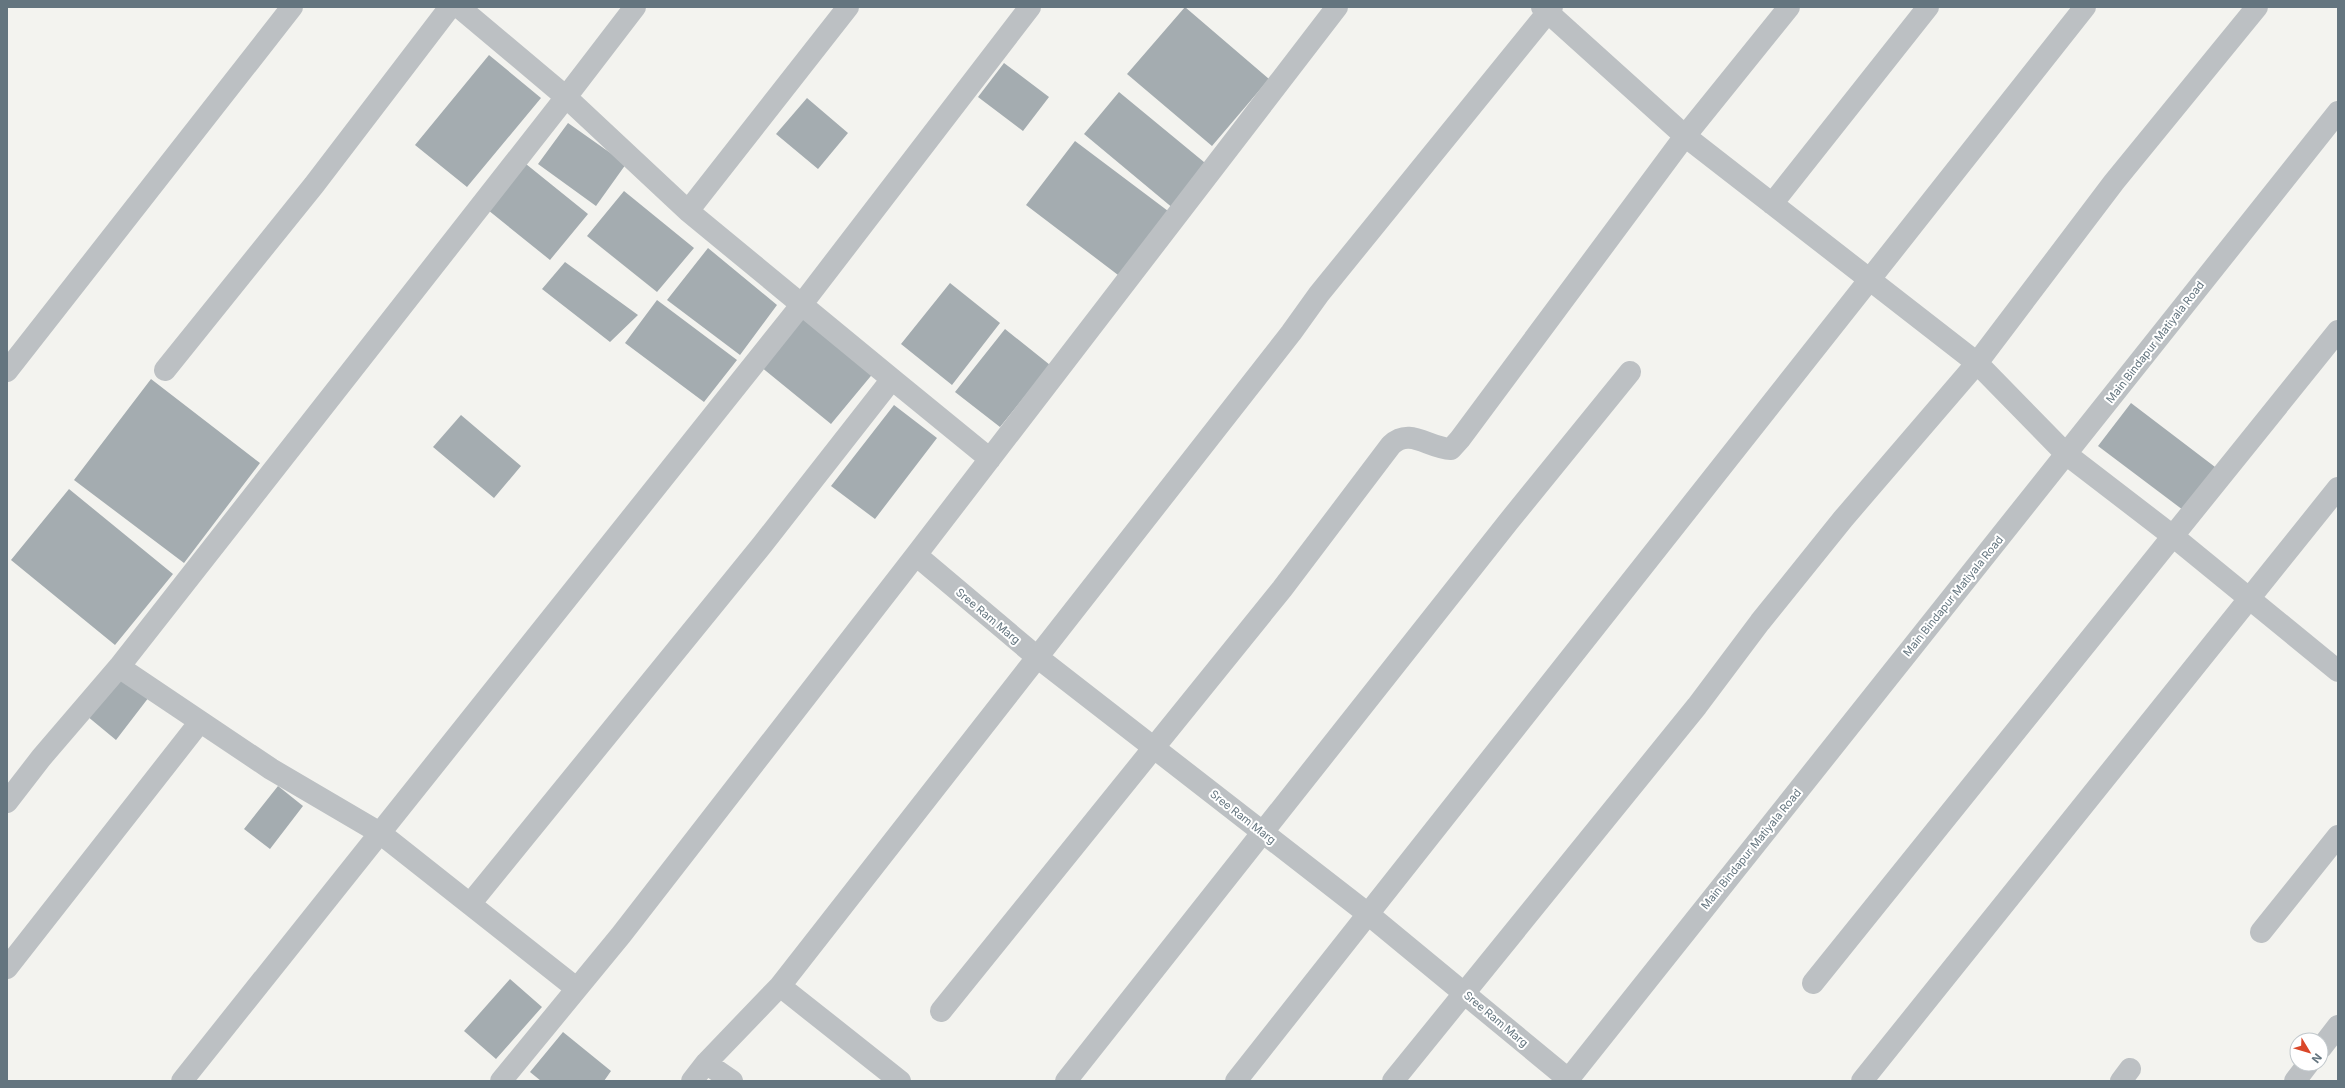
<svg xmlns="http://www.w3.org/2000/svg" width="2345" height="1088" viewBox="0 0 2345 1088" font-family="Inter,sans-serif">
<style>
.building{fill:#a4acb0}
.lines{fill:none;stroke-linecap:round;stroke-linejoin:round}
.minor{stroke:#bcc0c3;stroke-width:22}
.labels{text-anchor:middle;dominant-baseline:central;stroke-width:4;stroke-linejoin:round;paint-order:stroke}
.street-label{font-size:11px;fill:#64757f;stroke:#fff}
</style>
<rect width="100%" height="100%" fill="#f3f3ef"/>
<path class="building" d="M1185 7 1269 79 1212 146 1127 74Z
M489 55 541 98 467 187 415 145Z
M1004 63 1049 97 1023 131 978 97Z
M1119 92 1210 167 1174 209 1084 134Z
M807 98 848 133 818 169 776 134Z
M568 123 626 164 596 206 538 164Z
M1075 141 1172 214 1122 278 1026 205Z
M526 164 588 214 550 260 488 210Z
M624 191 694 248 657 292 587 236Z
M708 248 777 305 740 355 667 300Z
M565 262 638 315 610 342 542 289Z
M950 283 1000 323 952 385 901 344Z
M657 300 737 360 704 402 625 343Z
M804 313 875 371 831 424 760 366Z
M1005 329 1050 365 1000 427 955 392Z
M151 379 260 463 184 563 74 480Z
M2131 403 2219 470 2187 513 2098 446Z
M894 405 937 438 875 519 831 486Z
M461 415 521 466 494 498 433 447Z
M69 489 173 574 115 645 11 560Z
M120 675 149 697 116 740 87 716Z
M278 786 303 806 270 849 244 829Z
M510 979 542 1007 496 1059 464 1031Z
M563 1032 611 1071 604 1081H541L530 1072Z"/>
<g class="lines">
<path class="minor" d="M459 7 566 97 635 7
M1542 7 1685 136 1977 363 2066 454 2174 537 2338 671
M1772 204 1928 7
M688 211 848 7
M165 370 314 185 450 7
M7 371 292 7
M916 555 1037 657 1368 914 1568 1079
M119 667 271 769 380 833 576 988
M7 802 41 758 119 667 566 97 688 211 892 379
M470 904 762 545 892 379 990 459
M2261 932 2338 836
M7 968 199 723
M1813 983 2338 331
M780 986 900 1081
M941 1011 1282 589 1391 445C1410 427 1428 448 1451 449L1460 439 1685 136 1789 7
M2321 1048 2338 1026
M706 1063 732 1081
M182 1081 802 304 1030 7
M501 1081 621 935 916 555 1337 7
M692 1081 706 1063 780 986 1291 333 1319 294 1552 7
M1066 1081 1509 521 1630 372
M1236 1081 2085 7
M1393 1081 1697 706 1760 622 1843 519 1977 363 2114 182 2257 7
M1567 1081 2338 112
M1862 1081 2338 488
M2121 1081 2130 1069
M2295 1081 2308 1064"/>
</g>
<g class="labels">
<g class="street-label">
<text transform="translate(2155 342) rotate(-52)">Main Bindapur Matiyala Road</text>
<text transform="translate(1953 596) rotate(-51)">Main Bindapur Matiyala Road</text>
<text transform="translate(988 616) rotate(40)">Sree Ram Marg</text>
<text transform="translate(1243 817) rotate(38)">Sree Ram Marg</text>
<text transform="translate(1751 849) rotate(-51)">Main Bindapur Matiyala Road</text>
<text transform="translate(1496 1019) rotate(40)">Sree Ram Marg</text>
</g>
</g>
<rect width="2345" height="1088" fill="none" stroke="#64757f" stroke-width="16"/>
<g transform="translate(2309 1052) rotate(128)"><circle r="19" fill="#ffffff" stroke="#c1c8cc"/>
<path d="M0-3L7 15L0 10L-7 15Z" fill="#da4729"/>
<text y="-6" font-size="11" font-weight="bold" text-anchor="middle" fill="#64757f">N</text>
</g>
</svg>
